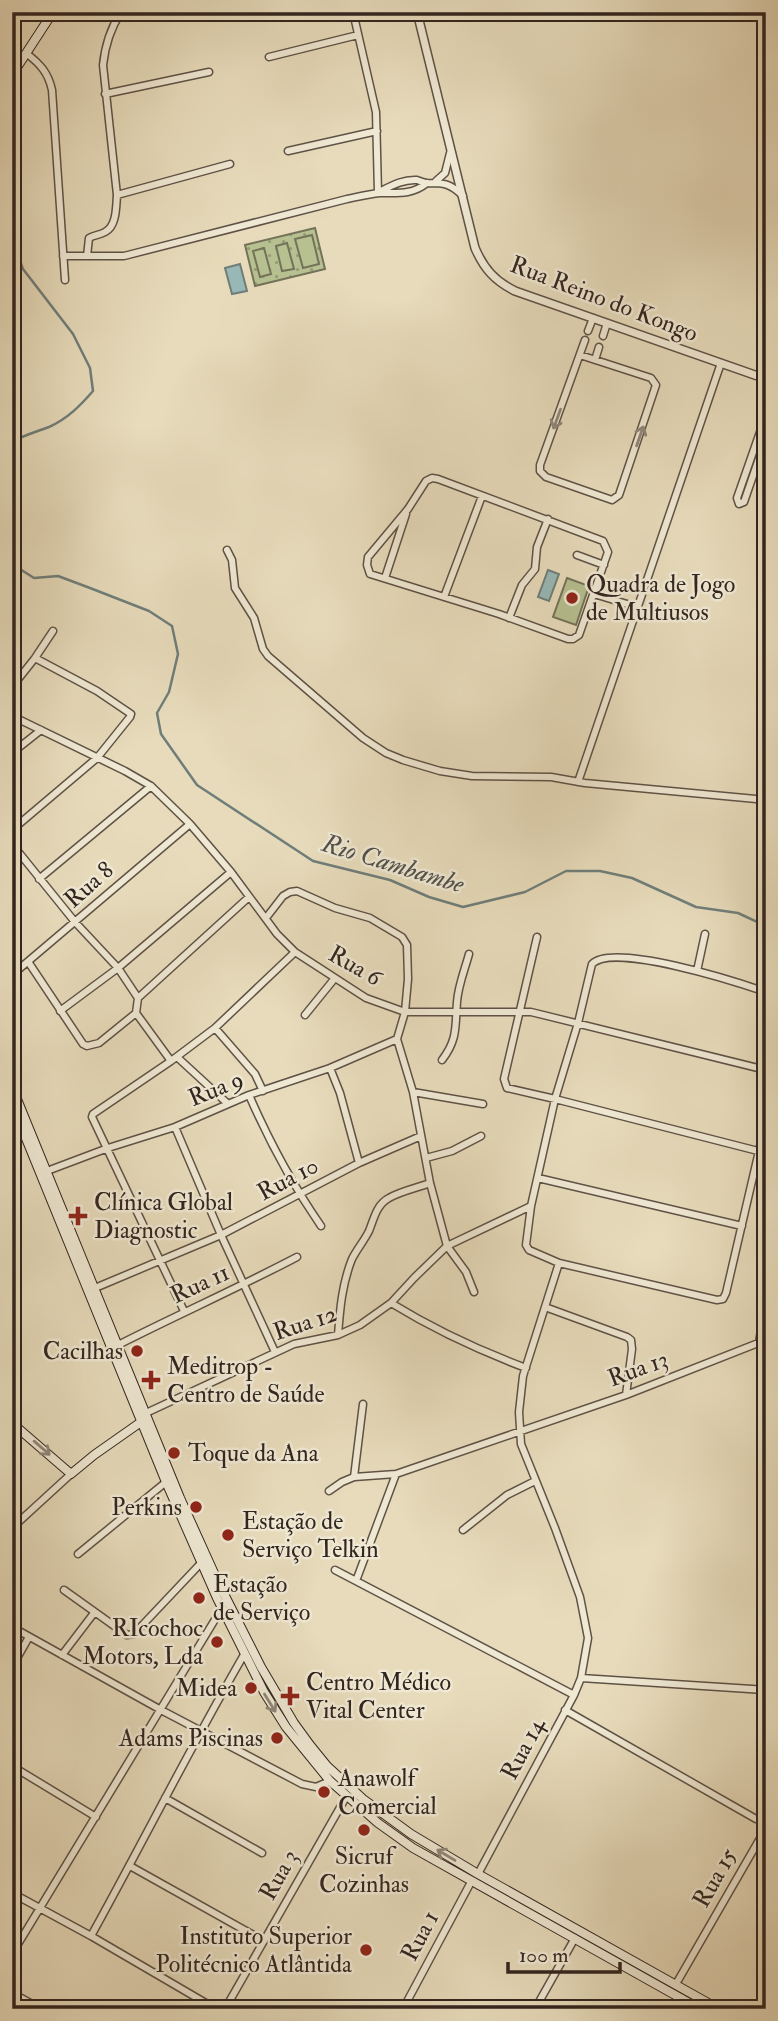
<svg xmlns="http://www.w3.org/2000/svg" width="778" height="2021" viewBox="0 0 778 2021" font-family="'IM FELL Double Pica',serif">
<style>
.park{fill:url(#park-dots);stroke:#747258;stroke-width:2}
.pitch{fill:#b6c090;stroke:#747258;stroke-width:2}
.water{fill:#98b9b7;stroke:#6f7e7a;stroke-width:2}
.lines{fill:none;stroke-linecap:round;stroke-linejoin:round}
.stream{stroke:#6f7e7a;stroke-width:2.5}
.minor-casing{stroke:#5f5246;stroke-width:9}
.tertiary-casing{stroke:#5f5246;stroke-width:10}
.secondary-casing{stroke:#32251f;stroke-width:10}
.minor{stroke:#efe8d3;stroke-width:6}
.tertiary{stroke:#efe8d3;stroke-width:7}
.secondary{stroke:#efe8d3;stroke-width:8}
.oneway{stroke:#908679}
.poi-dot{fill:#8f2418;stroke:#efe8d3;stroke-width:2.5}
.labels{text-anchor:middle;dominant-baseline:central;stroke-width:5;stroke-linejoin:round;paint-order:stroke}
.street-label{font-size:24px;fill:#32251f;stroke:#efe8d3}
.poi-label{font-size:24px;fill:#32251f;stroke:#efe8d3;text-anchor:start}
.water-label{font-size:26px;font-style:italic;fill:#51514d;stroke:#efe8d3}
</style>
<defs>
<pattern id="park-dots" width="8" height="8" patternUnits="userSpaceOnUse" patternTransform="scale(1.75)"><rect width="8" height="8" fill="#b6c090"/><path d="M2 2h.1M6 6h.1" fill="none" stroke="#959c75" stroke-width="1.8" stroke-linecap="round"/></pattern>
</defs>
<rect width="100%" height="100%" fill="#e7dbbb"/>
<filter id="stains"><feTurbulence type="fractalNoise" baseFrequency=".00286" numOctaves="4"/><feColorMatrix values="0 0 0 0 .2 0 0 0 0 .09 0 0 0 0 .02 0 0 0 .5 -.17"/></filter>
<radialGradient id="worn" r=".72"><stop offset=".6" stop-color="#630" stop-opacity="0"/><stop offset="1" stop-color="#630" stop-opacity=".3"/></radialGradient>
<path class="park" d="M315 228 325 269 255 286 245 245Z"/>
<path class="pitch" d="M312 235 319 264 303 268 295 239Z
M287 243 294 269 282 271 276 246Z
M264 248 271 274 260 277 253 251Z
M567 578 589 586 576 625 553 617Z"/>
<path class="water" d="M240 264 247 291 232 294 225 268Z
M548 570 559 574 549 601 538 597Z"/>
<g class="lines">
<path class="stream" d="M12 23 20 12
M12 240 23 269 73 334 90 368 93 391C80 406 67 419 49 427 36 432 24 435 12 442
M12 564 34 578 58 576 90 588 149 611 172 626 178 654 169 692 157 713 161 734 197 785 313 861 390 880 429 897 463 907 525 892 566 871H600L632 878 696 907 738 913 766 926"/>
<g class="minor-casing">
<path id="minor" d="M353 12 376 112 378 193
M26 53C40 64 48 72 52 90L65 280
M269 57 358 35
M105 94 209 72
M288 151 377 131
M436 181 445 173 450 153
M379 192C391 186 403 179 417 180 420 181 424 183 427 183 444 183 450 183 463 196
M117 195 230 164
M63 256H124L347 199C357 197 369 194 380 193 398 193 412 195 427 183
M87 256 89 238C94 235 100 235 105 232 117 226 116 206 117 195L103 65C105 46 110 29 121 12
M588 331 593 318
M603 336 607 323
M580 355 651 378 656 385 619 495 612 500 546 477 540 471V465L585 340
M595 360 599 347
M766 415 737 498 739 504 744 502 766 438
M432 478 438 479 603 541 608 552 579 635 573 639H568L499 614 370 574 367 565 368 557 408 509 426 481Z
M227 550 232 560 235 588 254 618 263 649 268 656 363 738 386 753 403 760 440 771 472 776 551 777 585 783 766 800
M577 555 604 565
M385 578 406 514
M594 594 637 607
M444 597 482 496
M509 618 522 585 535 569 537 547 548 519
M12 687 35 658 53 631
M12 716 125 771 151 786 190 824 231 872 277 934 295 952 366 998 405 1012H531L766 1070
M12 753 41 730
M578 782 721 363
M12 830 97 758 130 717 131 714 97 691 35 658
M12 844 75 922 118 968 138 998
M39 879 151 786
M266 918 283 896 290 892 297 891 335 908 370 918 402 937 407 945 408 979 405 1012 397 1039 413 1092 430 1183 447 1246 466 1272 474 1292
M537 937 504 1079 507 1088 555 1099 758 1151
M29 963 83 1044 87 1046 99 1043 136 1013
M697 971 705 934
M12 975 190 824
M766 992C737 982 613 942 592 964L578 1023 555 1099 531 1206 526 1245 529 1250 559 1263 717 1300 723 1299 726 1293 766 1121
M60 1011 118 968 231 872
M305 1015 335 978
M215 1028 255 1074 263 1091
M177 1057 227 1103
M442 1060C458 1039 455 1027 457 1002 458 986 465 969 469 954
M171 1061 136 1013 138 998 249 897
M330 1068 340 1093 359 1163
M413 1092 483 1104
M249 1095C269 1141 292 1184 321 1226
M175 1127 221 1235 275 1352
M426 1158 452 1151 481 1136
M47 1171 108 1148 175 1127 249 1095 330 1068 397 1039
M538 1178 742 1226
M95 1288 221 1235 359 1163 421 1136
M391 1303C435 1330 478 1350 526 1368
M545 1307 627 1337 631 1340 632 1349 626 1395
M184 1311 92 1117 93 1114 171 1061 215 1028 295 952
M338 1335C340 1309 342 1284 352 1259 357 1249 364 1241 369 1231 374 1219 376 1205 389 1198 401 1191 417 1188 430 1183
M759 1343 766 1297
M118 1345C177 1315 238 1288 297 1257
M146 1413 294 1344 338 1335 360 1325 391 1303 414 1278 447 1246 531 1206
M354 1477 363 1404
M329 1491 342 1482 354 1477 396 1474 626 1395 766 1340
M12 1528 71 1474
M463 1530 507 1495 535 1481
M78 1554 166 1482
M335 1570 574 1695
M356 1581 396 1474
M64 1590 127 1635 134 1634 202 1562
M12 1627 161 1710 302 1784 316 1787 330 1781
M62 1655 94 1613
M12 1667 29 1637
M581 1678 766 1690
M565 1710 756 1819
M12 1766 96 1817
M165 1798 262 1853
M130 1866 264 1941
M478 1874 574 1695 581 1678 588 1638 580 1597 555 1528 521 1444 519 1412 523 1376 559 1263
M12 1893 91 1936 216 2009
M91 1936C143 1842 191 1746 245 1653
M12 1954 222 1608
M676 1984 766 1828
M12 1993 41 2009
M225 2009 346 1797
M403 2009 471 1882
M535 2009 575 1938
M676 2009 682 1998"/>
</g>
<g class="tertiary-casing">
<path id="tertiary" d="M417 12 475 248C484 269 495 281 515 291L766 379"/>
</g>
<g class="secondary-casing">
<path id="secondary" d="M12 75 53 12
M12 1087 180 1498 218 1582 261 1667 294 1723 310 1745 327 1766 363 1799 411 1834 478 1874 719 2009
M12 1104 166 1482 217 1598 264 1692 286 1727 330 1781 378 1823 413 1848 700 2009
M12 1423 71 1474 94 1455 141 1422"/>
</g>
<use href="#minor" class="minor"/>
<use href="#tertiary" class="tertiary"/>
<use href="#secondary" class="secondary"/>
</g>
<defs><path id="oneway-shaft" d="M-6 0H5M1.5-3L5.5 0L1.5 3" fill="none" stroke-width="1.6" stroke-linecap="round" stroke-linejoin="round" transform="scale(1.75)"/></defs>
<g class="oneway">
<use href="#oneway-shaft" transform="translate(557 419) rotate(110)"/>
<use href="#oneway-shaft" transform="translate(640 436) rotate(-71)"/>
<use href="#oneway-shaft" transform="translate(42 1448) rotate(41)"/>
<use href="#oneway-shaft" transform="translate(270 1703) rotate(58)"/>
<use href="#oneway-shaft" transform="translate(446 1855) rotate(-149)"/>
</g>
<g class="poi-dot">
<circle cx="572" cy="598" r="7"/>
<path d="M74.5 1205.5h7v7h7v7h-7v7h-7v-7h-7v-7h7z"/>
<circle cx="137" cy="1351" r="7"/>
<path d="M147.5 1369.5h7v7h7v7h-7v7h-7v-7h-7v-7h7z"/>
<circle cx="174" cy="1453" r="7"/>
<circle cx="196" cy="1507" r="7"/>
<circle cx="228" cy="1535" r="7"/>
<circle cx="199" cy="1598" r="7"/>
<circle cx="217" cy="1642" r="7"/>
<circle cx="251" cy="1688" r="7"/>
<path d="M286.5 1685.5h7v7h7v7h-7v7h-7v-7h-7v-7h7z"/>
<circle cx="277" cy="1738" r="7"/>
<circle cx="324" cy="1792" r="7"/>
<circle cx="364" cy="1830" r="7"/>
<circle cx="366" cy="1950" r="7"/>
</g>
<g class="labels">
<g class="street-label">
<text transform="translate(604 299) rotate(21)">Rua Reino do Kongo</text>
<text transform="translate(89 885) rotate(-41)">Rua 8</text>
<text transform="translate(355 966) rotate(30)">Rua 6</text>
<text transform="translate(216 1089) rotate(-22)">Rua 9</text>
<text transform="translate(288 1179) rotate(-28)">Rua 10</text>
<text transform="translate(200 1284) rotate(-25)">Rua 11</text>
<text transform="translate(305 1323) rotate(-18)">Rua 12</text>
<text transform="translate(638 1369) rotate(-20)">Rua 13</text>
<text transform="translate(523 1749) rotate(-62)">Rua 14</text>
<text transform="translate(279 1875) rotate(-60)">Rua 3</text>
<text transform="translate(715 1878) rotate(-60)">Rua 15</text>
<text transform="translate(420 1936) rotate(-62)">Rua 1</text>
</g>
<g class="poi-label">
<text x="586" y="584">Quadra de Jogo<tspan x="586" dy="28">de Multiusos</tspan></text>
<text x="94" y="1202">Clínica Global<tspan x="94" dy="28">Diagnostic</tspan></text>
<text x="123" y="1351" text-anchor="end">Cacilhas</text>
<text x="167" y="1366">Meditrop -<tspan x="167" dy="28">Centro de Saúde</tspan></text>
<text x="188" y="1453">Toque da Ana</text>
<text x="182" y="1507" text-anchor="end">Perkins</text>
<text x="242" y="1521">Estação de<tspan x="242" dy="28">Serviço Telkin</tspan></text>
<text x="213" y="1584">Estação<tspan x="213" dy="28">de Serviço</tspan></text>
<text x="203" y="1628" text-anchor="end">RIcochoc<tspan x="203" dy="28">Motors, Lda</tspan></text>
<text x="306" y="1682">Centro Médico<tspan x="306" dy="28">Vital Center</tspan></text>
<text x="237" y="1688" text-anchor="end">Midea</text>
<text x="263" y="1738" text-anchor="end">Adams Piscinas</text>
<text x="338" y="1778">Anawolf<tspan x="338" dy="28">Comercial</tspan></text>
<text x="364" y="1856" text-anchor="middle">Sicruf<tspan x="364" dy="28">Cozinhas</tspan></text>
<text x="352" y="1936" text-anchor="end">Instituto Superior<tspan x="352" dy="28">Politécnico Atlântida</tspan></text>
</g>
<g class="water-label">
<text transform="translate(393 864) rotate(17)">Rio Cambambe</text>
</g>
</g>
<rect width="778" height="2021" fill="none" stroke="#e7dbbb" stroke-width="42"/>
<rect x="14" y="14" width="750" height="1993" fill="none" stroke="#32251f" stroke-width="3.5"/>
<rect x="21" y="21" width="736" height="1979" fill="none" stroke="#32251f" stroke-width="2"/>
<path d="M508 1962v10h112v-10" fill="none" stroke="#32251f" stroke-width="3.5"/>
<text x="519" y="1962" font-size="21" fill="#32251f" stroke="#efe8d3" stroke-width="5" paint-order="stroke">100 m</text>
<rect width="100%" height="100%" filter="url(#stains)"/>
<rect width="100%" height="100%" fill="url(#worn)"/>
</svg>
